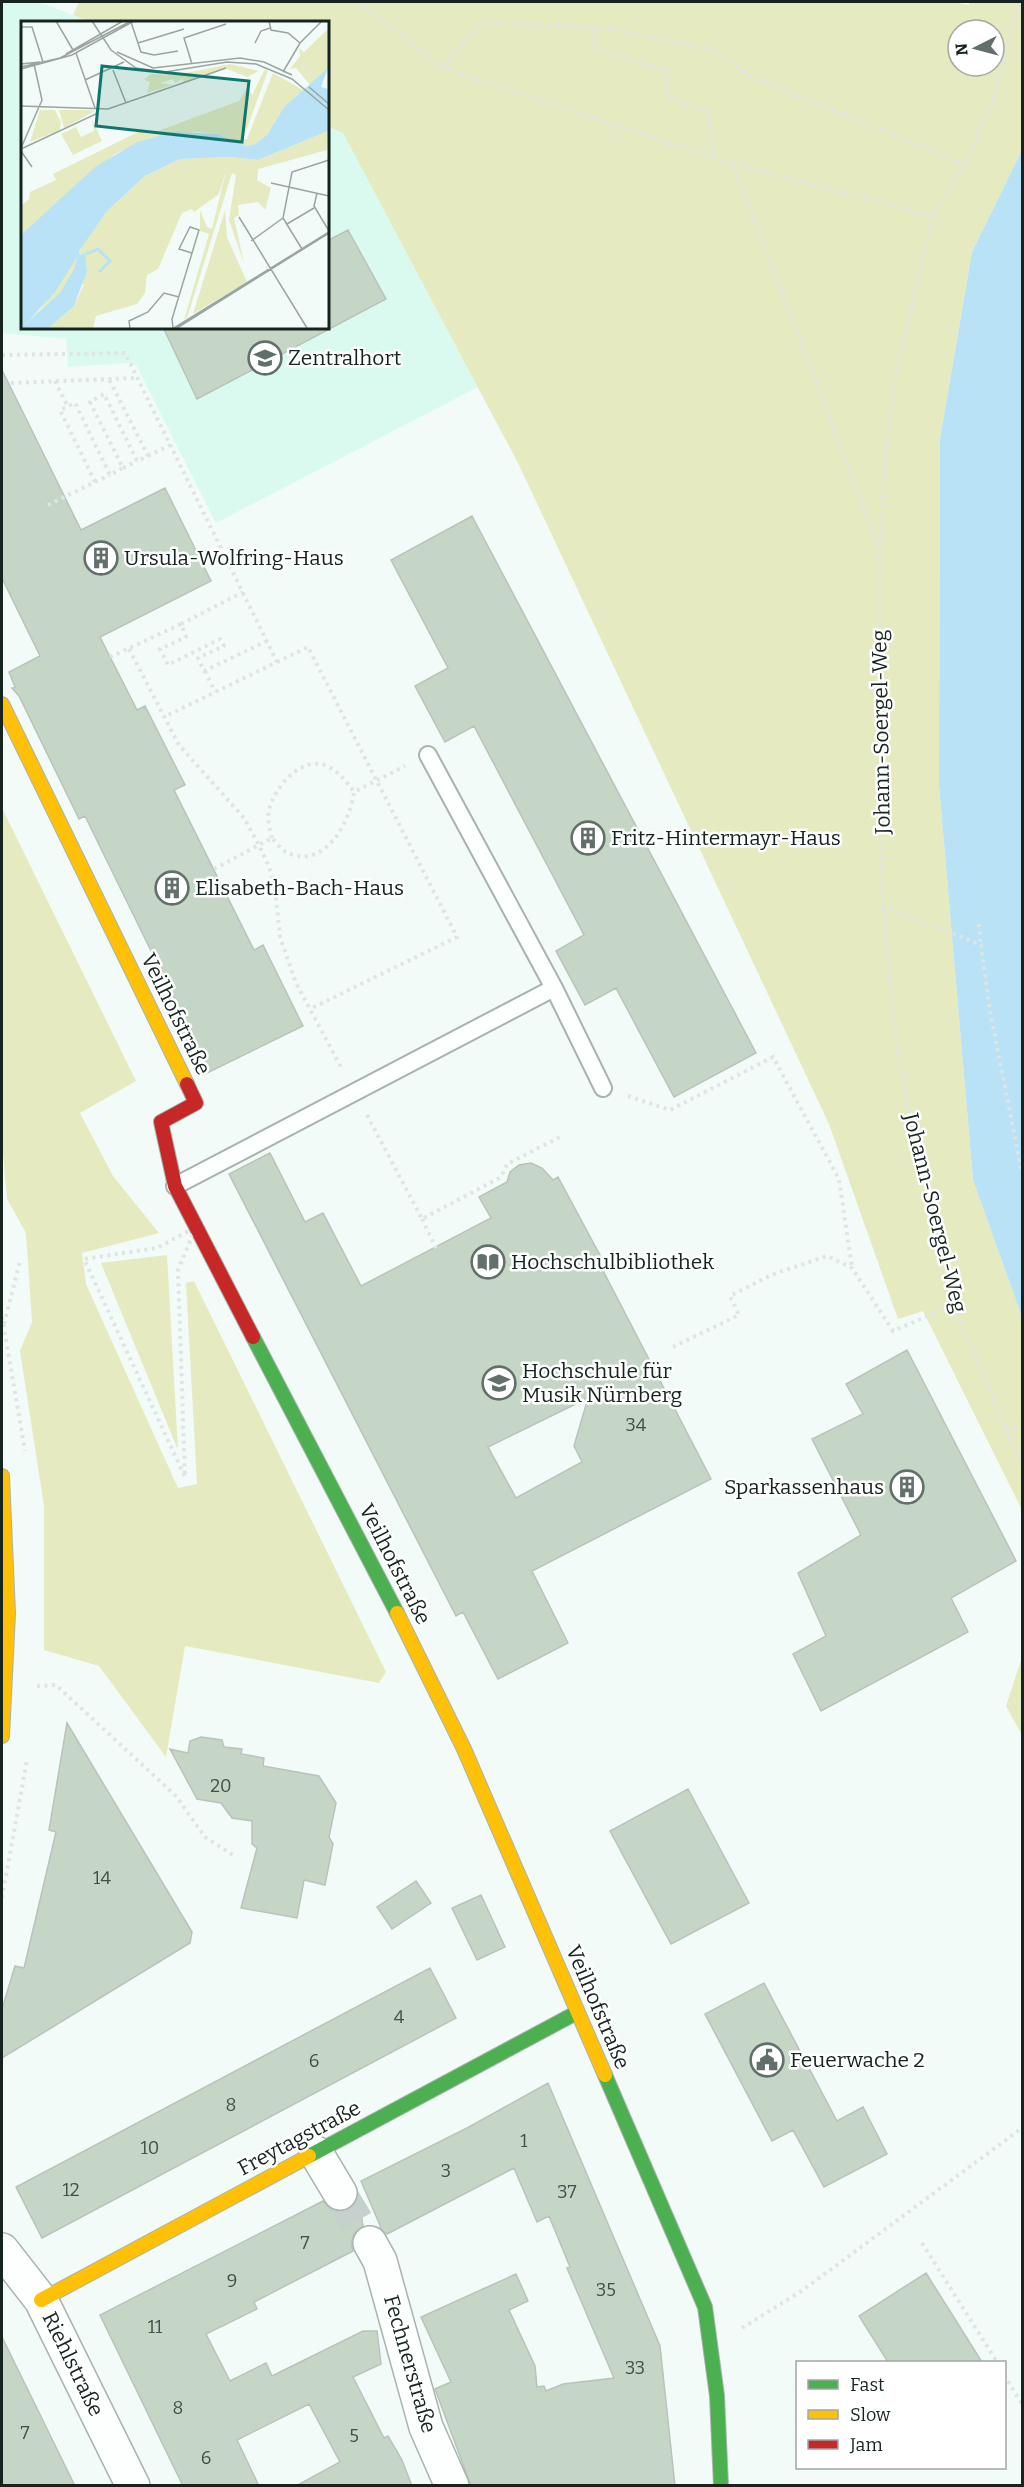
<svg xmlns="http://www.w3.org/2000/svg" width="1024" height="2487" viewBox="0 0 1024 2487" font-family="Bitter,serif">
<style>
.built{fill:#dbfaef}
.green{fill:#e6eac1;fill-rule:evenodd}
.water{fill:#b9e2f7}
.building{fill:#c6d6c6;stroke:#bac2bb;stroke-width:1.5;fill-rule:evenodd}
.lines{fill:none;stroke-linecap:round;stroke-linejoin:round}
.street-tunnel{stroke:#c6d0cc;stroke-width:33;stroke-dasharray:33 16;stroke-linecap:butt}
.lane-casing{stroke:#a8b3ae;stroke-width:20}
.street-casing{stroke:#a8b3ae;stroke-width:36}
.fast-casing{stroke:#a8b3ae;stroke-width:16}
.slow-casing{stroke:#a8b3ae;stroke-width:16}
.jam-casing{stroke:#a8b3ae;stroke-width:16}
.path{stroke:#e0e4e3;stroke-width:4;stroke-dasharray:3 4.5;stroke-linecap:butt}
.lane{stroke:#fdfefe;stroke-width:16}
.street{stroke:#fdfefe;stroke-width:33}
.fast{stroke:#4caf50;stroke-width:14}
.slow{stroke:#ffc107;stroke-width:14}
.jam{stroke:#c62828;stroke-width:14}
.labels{text-anchor:middle;dominant-baseline:central;stroke-width:5;stroke-linejoin:round;paint-order:stroke}
.number-label{font-size:18px;fill:#415049}
.poi-label{font-size:21px;fill:#15241f;stroke:#fff;text-anchor:start}
.street-label{font-size:21px;fill:#15241f;stroke:#fff}
.inset-river{fill:none;stroke:#b9e2f7;stroke-width:3}
.inset-road{fill:none;stroke:#9aa5a1;stroke-width:1.5}
.view{fill:#0f766e;fill-opacity:0.15;stroke:#0f766e;stroke-width:3}
.inset-edge{fill:none;stroke:#15241f;stroke-width:3}
</style>
<rect width="100%" height="100%" fill="#f2fbf7"/>
<path class="built" d="M2 2H39L91 22H22V327H327V126L343 133 478 387 216 523 136 365 129 363 68 367 66 339 2 333Z"/>
<path class="green" d="M79 2H953L969 5V2H1022V150L972 252 940 439 939 785 973 1180 1022 1317V1510L923 1311 898 1319 829 1124 518 463 343 133 327 126V22H91L73 15ZM958 30H994V66H958Z
M2 808 136 1081 80 1113 113 1176 159 1233 82 1253 86 1284 178 1488 197 1484 186 1283 194 1281 386 1672 379 1683 185 1646 166 1757 99 1666 44 1650V1506L20 1351 32 1322 26 1233 7 1199 2 1141Z
M167 1255 178 1450 101 1263Z
M1022 1657V1735L1006 1706Z"/>
<path class="water" d="M1022 150V1317L973 1180 939 785 940 439 972 252Z"/>
<path class="building" d="M348 230 386 299 197 399 163 327H327V241Z
M2 370 81 530 165 488 211 581 100 637 137 710 145 706 185 785 174 790 254 950 263 945 303 1026 203 1075 170 1007 177 1004 85 816 79 819 19 696 12 688 15 687 9 672 40 656 2 578Z
M472 516 756 1053 674 1097 616 988 585 1005 556 951 584 935 474 726 445 742 415 686 448 668 391 560Z
M270 1153 305 1222 323 1213 361 1286 491 1218 479 1197 507 1182 510 1172 519 1165 531 1163 542 1168 553 1180 558 1177 602 1259 598 1261 711 1479 532 1571 568 1643 498 1679 463 1612 456 1616 229 1174ZM588 1398 574 1446 582 1462 516 1498 488 1447Z
M907 1350 1016 1561 951 1598 968 1632 821 1711 793 1654 826 1636 798 1573 861 1535 812 1439 863 1414 846 1384Z
M67 1723 192 1932 190 1943 2 2058V2009L15 1966 24 1968 56 1832 49 1830Z
M201 1737 222 1740 224 1747 242 1749 241 1754 264 1758 263 1766 319 1776 336 1803 329 1837 333 1844 325 1885 304 1880 297 1918 241 1908 257 1848 252 1844V1821L232 1818 221 1803 197 1799 170 1749 188 1753 190 1741Z
M688 1789 749 1903 671 1944 610 1831Z
M416 1881 431 1903 392 1929 377 1907Z
M481 1895 505 1947 477 1960 452 1908Z
M430 1968 456 2018 42 2238 16 2187Z
M764 1983 837 2121 863 2107 887 2154 824 2187 793 2130 772 2141 705 2014Z
M548 2083 660 2346 675 2486H471L435 2389 451 2382 421 2317 516 2274 528 2301 509 2310 535 2366 537 2387 544 2386 546 2391 563 2384 614 2378 567 2268 570 2267 549 2216 537 2222 514 2168 387 2234 382 2230 361 2181 469 2127Z
M358 2195 363 2226 354 2234 351 2243 353 2251 254 2302 257 2309 206 2334 230 2381 266 2363 272 2376 363 2331H377L381 2364 353 2377 384 2438 388 2436 402 2460 412 2486H296L340 2462 309 2404 237 2440 259 2486H183L100 2315 323 2201 331 2210 341 2212 349 2209 356 2203Z
M926 2273 982 2362H888L859 2316Z
M2 2337 75 2486H2Z"/>
<g class="lines">
<path class="street-tunnel" d="M340 2193 370 2243"/>
<g class="lane-casing">
<path id="lane" d="M428 755 554 988
M175 1186 554 988 603 1088"/>
</g>
<g class="street-casing">
<path id="street" d="M316 2153 340 2193
M370 2243 380 2261 426 2427 452 2486
M2 2250 41 2300 133 2486"/>
</g>
<g class="fast-casing">
<path id="fast" d="M253 1337 397 1613
M605 2075 705 2307 717 2396 721 2486
M309 2156 576 2013"/>
</g>
<g class="slow-casing">
<path id="slow" d="M2 704 187 1084
M2 1476 8 1613 2 1736
M397 1613 464 1749 605 2075
M41 2300 309 2156"/>
</g>
<g class="jam-casing">
<path id="jam" d="M187 1084 196 1103 161 1122 175 1186 253 1337"/>
</g>
<path class="path" d="M358 2 443 68 733 164 879 548
M1019 2 994 98 965 164 933 216 896 374 885 462 880 550 879 703 883 906 897 1049 920 1165 956 1304 965 1332 1022 1465
M596 28 594 49 668 71 667 97 708 112 713 157
M443 68 480 22 607 28 713 50 750 76 965 164
M733 164 933 216
M2 355 125 353 277 662 164 717
M55 381 68 407
M11 383 137 378
M148 456 170 445
M123 468 137 461
M95 482 110 475
M48 505 95 482 60 410 75 403 110 475 123 468 90 402 104 394 137 461 148 456 109 379
M181 624 243 592
M129 649 179 745 244 818 259 845 269 867 275 888 280 937 296 983 342 1069
M110 657 181 624 186 637 160 649 168 665 220 639 224 646 198 658 204 671 267 641
M277 662 308 647 457 937 310 1009
M205 671 215 692
M272 838C270 830 267 819 269 810 274 788 301 755 327 766 339 772 346 781 354 792
M214 869 272 838C276 842 281 849 286 852 324 871 350 823 354 792L405 766
M883 906 981 945 990 1011 1022 1173
M979 924 981 945
M628 1096 670 1110 773 1057 839 1179 852 1268
M367 1115 422 1219 501 1177 507 1164 560 1137
M422 1219 436 1248
M196 1227 178 1270 185 1477 84 1259 157 1248Z
M2 1317 25 1451
M4 1324 20 1261
M673 1347 739 1315 730 1296 771 1275 827 1256 852 1268 893 1331 956 1304
M1007 1431 1022 1425
M37 1686 56 1685 176 1796 205 1837 233 1855
M2 1898 27 1760
M922 2243 997 2362
M742 2328 803 2290 1022 2128
M1004 2375 1022 2404"/>
<use href="#lane" class="lane"/>
<use href="#street" class="street"/>
<use href="#fast" class="fast"/>
<use href="#slow" class="slow"/>
<use href="#jam" class="jam"/>
</g>
<defs>
<g id="school-ring" transform="scale(1.725)"><circle r="9.5" fill="#fff" stroke="#626f6b" stroke-width="1.5"/><path d="M0-5L7-2L0 1L-7-2ZM-4 1L0 2.5L4 1V4Q0 6-4 4Z" fill="#626f6b"/></g>
<g id="building-ring" transform="scale(1.725)"><circle r="9.5" fill="#fff" stroke="#626f6b" stroke-width="1.5"/><path d="M-4-6H4V6H1V3H-1V6H-4ZM-2.5-4.3h1.7v1.8h-1.7ZM.8-4.3h1.7v1.8H.8ZM-2.5-1h1.7V.8h-1.7ZM.8-1h1.7V.8H.8Z" fill="#626f6b"/></g>
<g id="library-ring" transform="scale(1.725)"><circle r="9.5" fill="#fff" stroke="#626f6b" stroke-width="1.5"/><path d="M-6-4Q-3-5.5-.7-3.5V5Q-3 3-6 4ZM6-4Q3-5.5 .7-3.5V5Q3 3 6 4Z" fill="#626f6b"/></g>
<g id="university-ring" transform="scale(1.725)"><circle r="9.5" fill="#fff" stroke="#626f6b" stroke-width="1.5"/><path d="M0-5L7-2L0 1L-7-2ZM-4 1L0 2.5L4 1V4Q0 6-4 4Z" fill="#626f6b"/></g>
<g id="civic-ring" transform="scale(1.725)"><circle r="9.5" fill="#fff" stroke="#626f6b" stroke-width="1.5"/><path d="M-.6-6.5H3V-4.5H.6V-3L4-1V1h2V6H-6V1h2V-1L-.6-3ZM-1.2 2.5V6h2.4V2.5Z" fill="#626f6b"/></g>
</defs>
<g fill-rule="evenodd">
<use href="#school-ring" x="265" y="358"/>
<use href="#building-ring" x="101" y="558"/>
<use href="#building-ring" x="588" y="838"/>
<use href="#building-ring" x="172" y="888"/>
<use href="#library-ring" x="488" y="1262"/>
<use href="#university-ring" x="499" y="1383"/>
<use href="#building-ring" x="907" y="1487"/>
<use href="#civic-ring" x="767" y="2060"/>
</g>
<g class="labels">
<g class="number-label">
<text x="636" y="1425">34</text>
<text x="221" y="1786">20</text>
<text x="102" y="1878">14</text>
<text x="399" y="2017">4</text>
<text x="314" y="2061">6</text>
<text x="231" y="2105">8</text>
<text x="524" y="2141">1</text>
<text x="150" y="2148">10</text>
<text x="446" y="2171">3</text>
<text x="71" y="2190">12</text>
<text x="567" y="2192">37</text>
<text x="305" y="2243">7</text>
<text x="232" y="2281">9</text>
<text x="606" y="2290">35</text>
<text x="155" y="2327">11</text>
<text x="635" y="2368">33</text>
<text x="178" y="2408">8</text>
<text x="25" y="2433">7</text>
<text x="354" y="2436">5</text>
<text x="206" y="2458">6</text>
</g>
<g class="poi-label">
<text x="288" y="358">Zentralhort</text>
<text x="124" y="558">Ursula-Wolfring-Haus</text>
<text x="611" y="838">Fritz-Hintermayr-Haus</text>
<text x="195" y="888">Elisabeth-Bach-Haus</text>
<text x="511" y="1262">Hochschulbibliothek</text>
<text x="522" y="1371">Hochschule für<tspan x="522" dy="24">Musik Nürnberg</tspan></text>
<text x="884" y="1487" text-anchor="end">Sparkassenhaus</text>
<text x="790" y="2060">Feuerwache 2</text>
</g>
<g class="street-label">
<text transform="translate(881 732) rotate(-91)">Johann-Soergel-Weg</text>
<text transform="translate(176 1014) rotate(64)">Veilhofstraße</text>
<text transform="translate(935 1213) rotate(76)">Johann-Soergel-Weg</text>
<text transform="translate(395 1564) rotate(63)">Veilhofstraße</text>
<text transform="translate(598 2007) rotate(67)">Veilhofstraße</text>
<text transform="translate(299 2138) rotate(-28)">Freytagstraße</text>
<text transform="translate(73 2364) rotate(64)">Riehlstraße</text>
<text transform="translate(410 2364) rotate(74)">Fechnerstraße</text>
</g>
</g>
<g transform="translate(21 21)">
<rect width="308" height="308" fill="#f2fbf7"/>
<path d="M307 8V47L289 64 275 47 269 48 279 35 278 27 283 31ZM209 43 238 50 226 56 204 47 163 62 161 58 154 62 152 58 139 62 151 64 126 72 129 61 123 59 130 53 155 54ZM244 48 247 50 222 118H226L252 52 282 69 263 86 246 114 234 123 227 125 196 113 176 111 129 117 94 133 0 214V185L8 178 9 171 35 159 32 153 121 109 129 113 218 80 227 65 231 74ZM19 89H34L40 101 39 109 9 121ZM38 89H67L74 90 43 107ZM71 98 81 120 52 134 40 113 55 106 60 116 73 110ZM307 110 306 129 237 148 236 159 250 167 244 189 237 181 217 184 218 194 213 197 223 242 208 199 215 154 211 152 166 297 163 299 188 213 179 210V189L186 206 191 208 205 150 198 173 173 191 171 188 161 192 137 248 126 254 124 272 116 283 75 295 72 307H28L53 285 63 263 39 272 13 298 3 303 19 289 57 234 66 250 65 240 57 233 62 223 86 190 124 155 159 138 209 136 237 139ZM204 189 206 216 226 261 172 293Z" fill="#e6eac1"/>
<path d="M307 47 300 66 307 68V110L237 139 209 136 159 138 124 155 86 190 58 230 59 234 64 232 66 250 53 285 28 307H0V214L74 146 116 121 152 111 196 113 226 125 234 123 246 114 263 86ZM57 235 53 248 39 272 4 304 34 271Z" fill="#b9e2f7" fill-rule="evenodd"/>
<path class="inset-river" d="M65 233 77 228 89 240 78 251"/>
<path class="inset-road" d="M35 0 52 29M71 0 90 29 115 47 144 51 206 41 235 43 271 58 308 89M248 0 250 9 267 12 279 22M110 1 120 31 133 34 157 30M0 6H11L22 41M117 22 163 8M234 22 240 10 249 7M96 31 132 47 219 37 243 41 271 54M55 32 74 87M45 33 102 0M0 43 19 41M171 43 163 17 205 3M0 46 39 37 110 0M0 48 51 34 113 0M92 49 105 82M262 51 279 22 301 0M64 59 103 41M288 66 308 83M0 85 87 88 205 47M0 127 21 79 13 43M0 128 75 93 77 88M0 130 11 146M250 162 308 175M296 172 293 185 308 210M218 196 286 307M266 203 293 187M230 220 262 197M281 228 262 197 271 151 308 139M109 307 108 300 127 291 143 272 158 276M152 307 151 298 178 209 169 206 158 228 171 232M153 307 308 211M156 307 308 212"/>
<path class="view" d="M81 45 228 60 221 121 75 105Z"/>
<rect width="308" height="308" class="inset-edge"/>
</g>
<rect width="1024" height="2487" fill="none" stroke="#15241f" stroke-width="6"/>
<rect x="796" y="2361" width="210" height="108" fill="#ffffff" stroke="#a1a7a5" stroke-width="1.5"/>
<rect x="808" y="2380" width="30" height="9" fill="#4caf50" stroke="#a1a7a5" stroke-width="1.5"/>
<text x="850" y="2391" font-size="18" fill="#15241f">Fast</text>
<rect x="808" y="2410" width="30" height="9" fill="#ffc107" stroke="#a1a7a5" stroke-width="1.5"/>
<text x="850" y="2421" font-size="18" fill="#15241f">Slow</text>
<rect x="808" y="2440" width="30" height="9" fill="#c62828" stroke="#a1a7a5" stroke-width="1.5"/>
<text x="850" y="2451" font-size="18" fill="#15241f">Jam</text>
<g transform="translate(976 48) rotate(264)"><circle r="28" fill="#ffffff" stroke="#a1a7a5" stroke-width="1.5"/>
<path d="M0-4.5L10 22L0 15L-10 22Z" fill="#626f6b"/>
<text y="-9" font-size="16" font-weight="bold" text-anchor="middle" fill="#15241f">N</text>
</g>
</svg>
